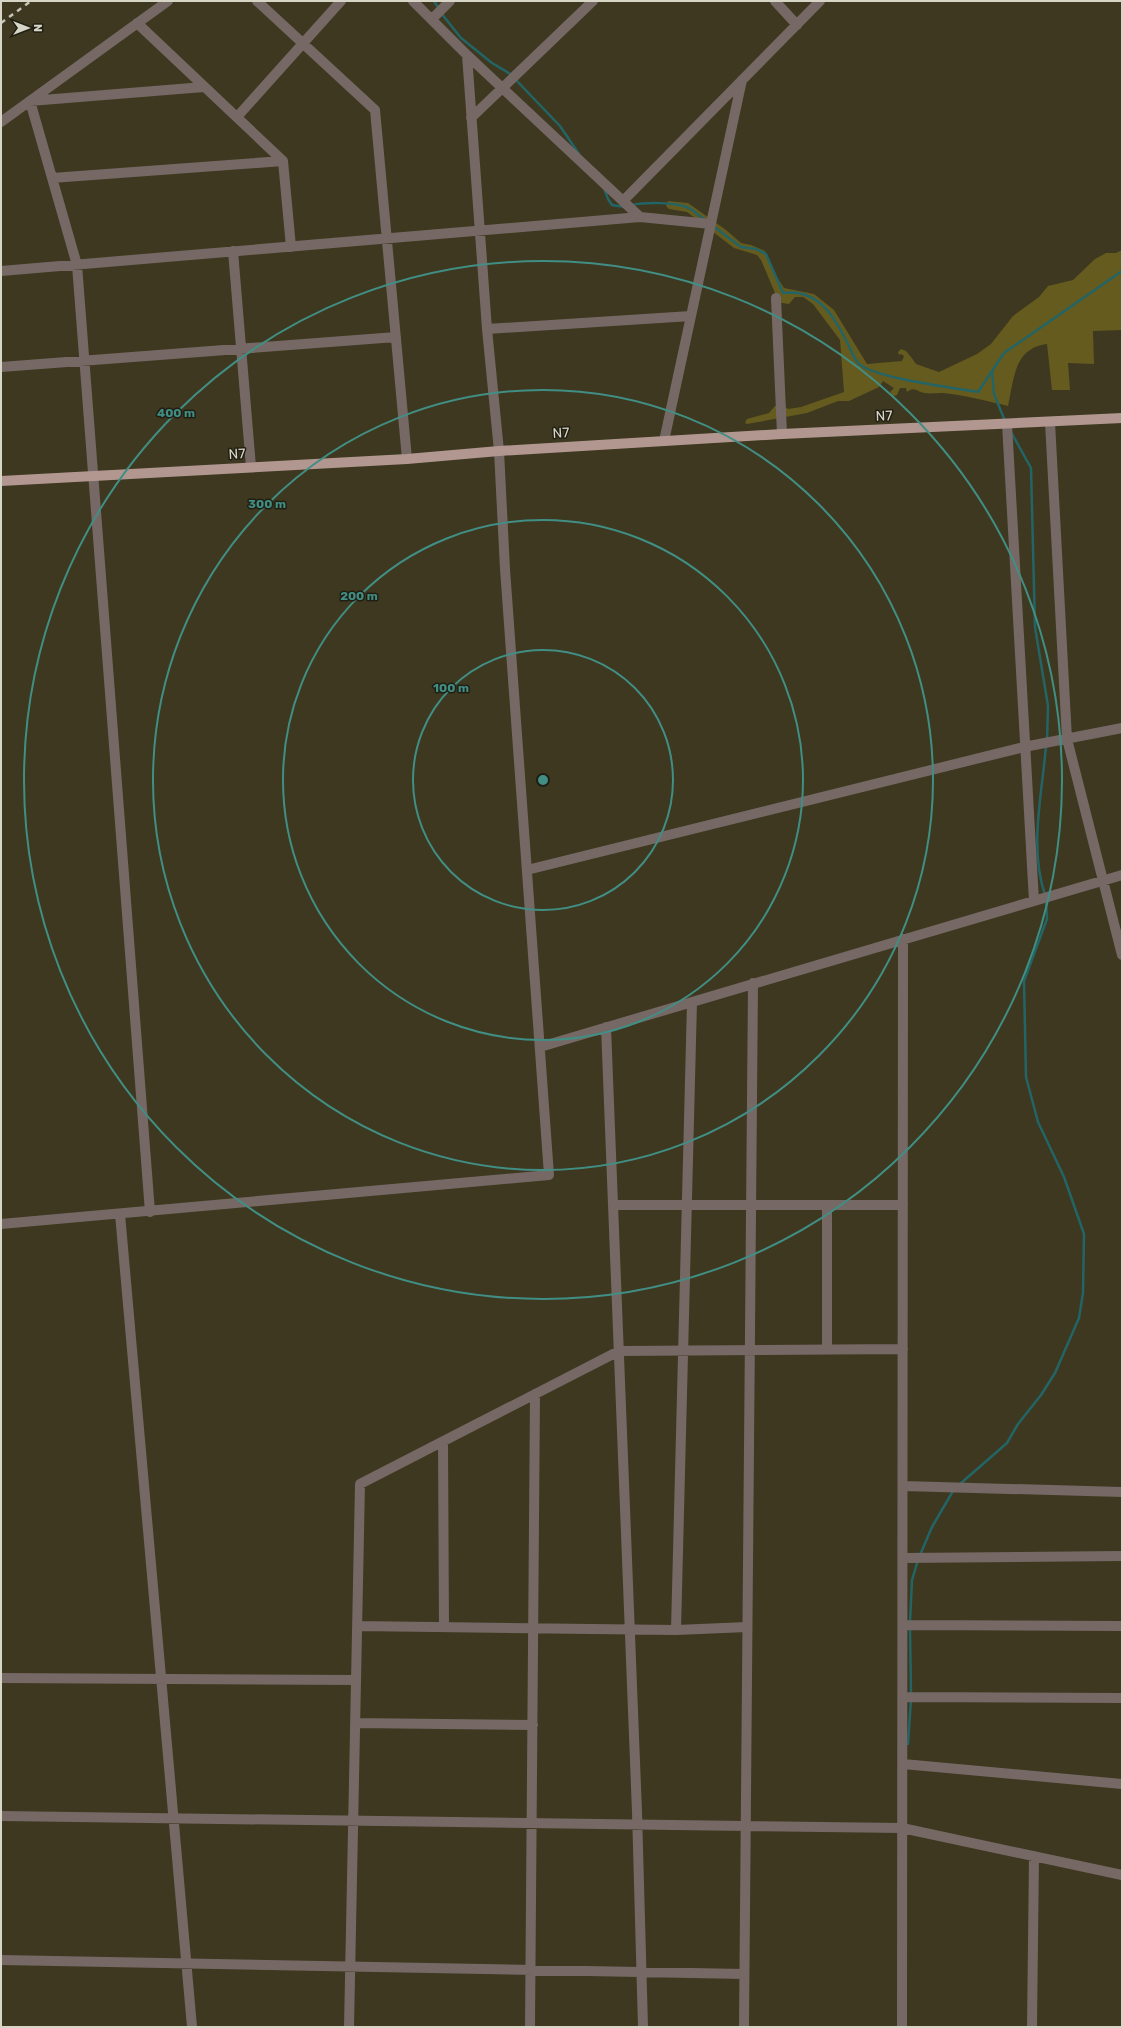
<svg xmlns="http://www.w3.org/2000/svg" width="1123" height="2028" viewBox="0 0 1123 2028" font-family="Rubik,sans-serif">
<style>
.green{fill:#655b1f}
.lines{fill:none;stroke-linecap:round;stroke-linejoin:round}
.stream{stroke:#236566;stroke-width:2.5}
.minor{stroke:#766865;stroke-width:10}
.major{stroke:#b29791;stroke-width:10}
.rail{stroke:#c5c3b3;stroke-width:2.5;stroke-dasharray:5 5;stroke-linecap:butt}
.ring{fill:none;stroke:#418e84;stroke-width:2}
.labels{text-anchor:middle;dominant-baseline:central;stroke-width:3;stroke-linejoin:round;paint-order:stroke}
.street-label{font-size:14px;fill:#d7d5c6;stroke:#211f14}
.centre{fill:#418e84;stroke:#211f14;stroke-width:2}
.ring-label{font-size:12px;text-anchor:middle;font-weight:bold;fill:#418e84;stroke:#211f14;stroke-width:3;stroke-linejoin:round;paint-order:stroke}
</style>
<rect width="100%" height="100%" fill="#3d381f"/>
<path class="green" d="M668 201 688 203 726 230 741 243 751 245 765 251 775 274 784 288 814 294 834 310 867 364 902 361 904 356 901 354 899 355 898 352 901 349 906 351C909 354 914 361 916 364L939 372 977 354 991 344 1013 316 1039 297 1048 286 1073 280 1095 259 1106 253H1116L1122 250V330L1093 331 1094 364 1068 363 1070 390H1052L1047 344C1014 348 1014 379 1008 406 987 401 965 395 943 393 937 393 930 394 924 393 917 392 915 386 907 392L906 388H900L897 395 893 396 890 392 894 388 883 381 879 387 849 401H838L807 413 747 424 745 423 747 419 769 413 775 406H784L788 409 801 407 844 392 840 340 813 304 803 297H795L789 304 782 303 778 300 761 260 757 255 734 248 687 212 669 209 666 206Z"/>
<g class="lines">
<path class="stream" d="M434 1 439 9
M441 13 461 38 492 63 512 75
M515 79 560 126 579 154
M604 188 608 199 612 205 625 207
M632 205C645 202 676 202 689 208 694 211 699 216 704 219
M713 226 741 247 756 249 766 254 783 293C818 288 834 316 848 344 851 350 854 358 858 363 872 378 955 388 978 392L1004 353 1122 271
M992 371 994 394 1005 421
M1011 432 1031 468 1035 627 1048 706 1047 741
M1045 895C1029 847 1042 795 1046 746
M960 1484 1007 1443 1018 1424 1041 1395 1055 1373 1079 1318 1083 1293 1084 1234 1064 1177 1038 1122 1026 1077 1024 981 1047 919 1046 900
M920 1555 932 1527 953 1491
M910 1622 912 1580 918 1560
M910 1627 911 1694
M908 1744 911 1699"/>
<path class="minor" d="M257 1 375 110 407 459
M413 1 467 55 640 217
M775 1 797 25
M432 19 450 1
M137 23 283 161 291 247
M237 117 341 1
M471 118 593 1
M1 122 168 1
M52 178 283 161
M623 201 820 1
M233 251 251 467
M1 271 640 217 711 224
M776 298 782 434
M487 329 691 316
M1 367 396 337
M1050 422 1067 739 1122 955
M1007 424 1034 901
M664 441 742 80
M527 870 1024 747 1122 728
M606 1027 637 1812 643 2027
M540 1047 1122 875
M613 1205H903
M827 1205V1348
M150 1212 77 265 30 101 204 87
M120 1214 192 2027
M1 1224 549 1175 505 569 499 451 487 329 467 55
M443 1442 444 1627
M903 1486 1122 1492
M903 1558 1122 1556
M903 1625 1122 1626
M357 1626 676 1630 747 1627
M676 1630 692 1002
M1 1678 356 1680
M903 1697 1122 1698
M355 1723 533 1725
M903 1764 1122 1784
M1 1816 902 1828 1122 1875
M1 1960 744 1974
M349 2027 360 1484 619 1351 903 1349
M530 2027 535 1394
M744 2027 753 983
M902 2027 903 939
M1032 2027 1034 1856"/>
<path class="major" d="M1 481 407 459 499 451 782 434 1122 418"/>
<path class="rail" d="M1 23 31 1"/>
</g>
<g class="ring">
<circle cx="543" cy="780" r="130"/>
<circle cx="543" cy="780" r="260"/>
<circle cx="543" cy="780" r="390"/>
<circle cx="543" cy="780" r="519"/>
</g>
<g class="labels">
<g class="street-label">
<text transform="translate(884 416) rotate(-2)">N7</text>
<text transform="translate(561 433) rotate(-3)">N7</text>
<text transform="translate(237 454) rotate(-3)">N7</text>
</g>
</g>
<circle cx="543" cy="780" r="6" class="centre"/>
<g class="ring-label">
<text x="176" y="417">400 m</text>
<text x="267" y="508">300 m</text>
<text x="359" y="600">200 m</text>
<text x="451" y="692">100 m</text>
</g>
<rect width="1123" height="2028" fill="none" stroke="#d7d5c6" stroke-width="4"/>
<g transform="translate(28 28) rotate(90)" stroke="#211f14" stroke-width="3" paint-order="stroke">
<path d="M0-3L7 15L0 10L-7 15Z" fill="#d7d5c6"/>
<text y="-6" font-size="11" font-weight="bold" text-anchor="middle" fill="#d7d5c6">N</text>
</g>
</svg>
